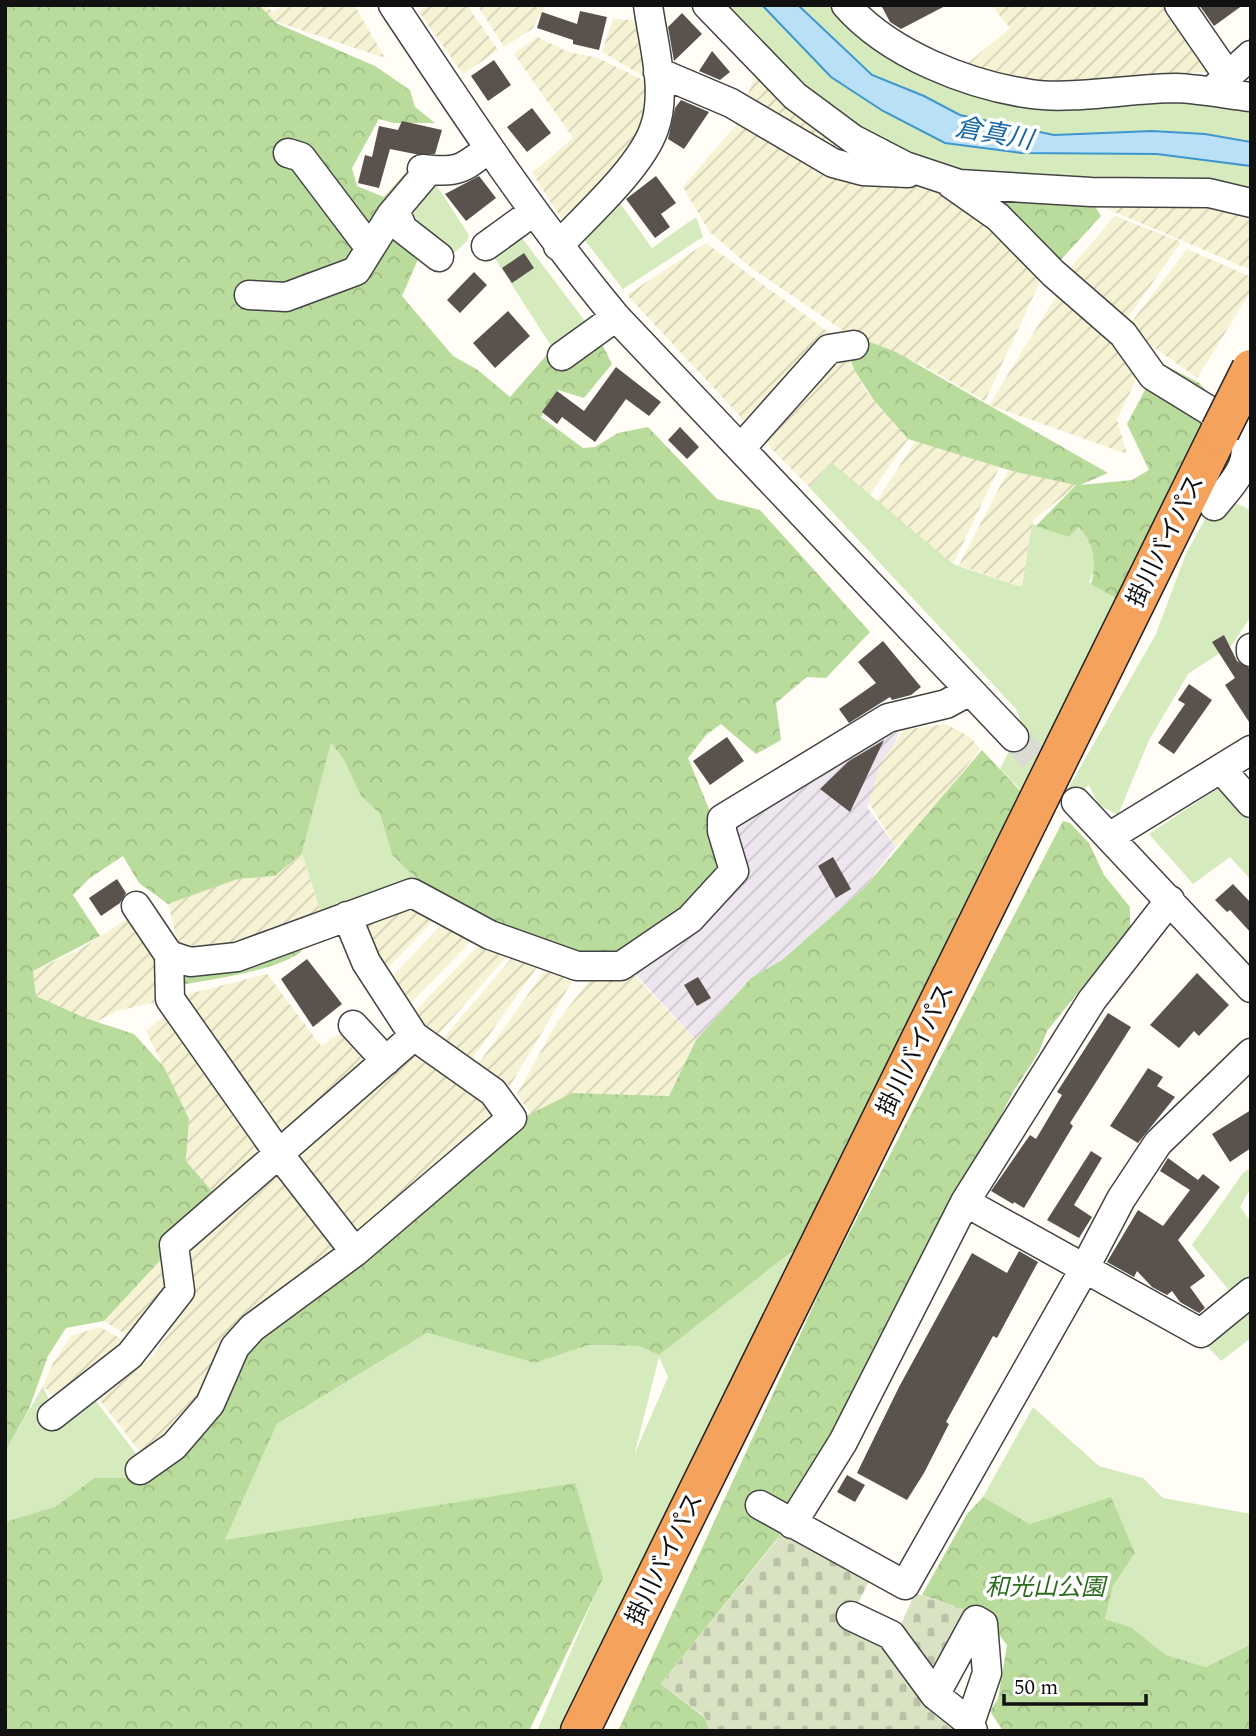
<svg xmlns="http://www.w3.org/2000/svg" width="1256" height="1736" viewBox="0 0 1256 1736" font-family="Spectral,'Noto Sans JP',serif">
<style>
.industrial{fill:url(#industrial-furrows)}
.farmland{fill:url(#farmland-furrows)}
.grass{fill:#d5ebbd;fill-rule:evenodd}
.forest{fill:url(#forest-crowns)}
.cemetery{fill:url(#cemetery-stones)}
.water{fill:#b9e0f7;stroke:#3f96cf;stroke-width:2}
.building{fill:#5a524d}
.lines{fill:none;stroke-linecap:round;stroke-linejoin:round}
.minor-tunnel{stroke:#dbdad3;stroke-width:28;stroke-dasharray:28 14;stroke-linecap:butt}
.minor-casing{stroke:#444;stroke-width:31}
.highway-casing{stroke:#222;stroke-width:41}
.minor{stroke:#fff;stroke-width:28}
.highway{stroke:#f5a25d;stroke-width:38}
.highway-bridge-casing{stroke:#222;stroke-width:41;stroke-linecap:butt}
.highway-bridge{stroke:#f5a25d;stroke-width:38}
.labels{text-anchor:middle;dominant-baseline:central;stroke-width:7;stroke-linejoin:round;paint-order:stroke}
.street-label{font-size:24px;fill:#111;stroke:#fff}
.park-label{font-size:24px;font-style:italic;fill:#2f6b1f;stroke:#fff}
.water-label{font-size:26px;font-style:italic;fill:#1768a6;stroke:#fff}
</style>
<defs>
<pattern id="industrial-furrows" width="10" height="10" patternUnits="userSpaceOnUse" patternTransform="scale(1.75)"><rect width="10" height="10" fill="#eee6ef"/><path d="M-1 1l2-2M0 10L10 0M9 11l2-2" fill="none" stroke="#cbc4cc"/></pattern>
<pattern id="farmland-furrows" width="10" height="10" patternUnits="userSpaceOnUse" patternTransform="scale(1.75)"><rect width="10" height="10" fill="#f6f3d4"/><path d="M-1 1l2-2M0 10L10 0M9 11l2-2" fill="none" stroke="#d2cfb5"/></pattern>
<pattern id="forest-crowns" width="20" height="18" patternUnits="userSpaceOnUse" patternTransform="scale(1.75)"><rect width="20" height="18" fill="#b9dc9c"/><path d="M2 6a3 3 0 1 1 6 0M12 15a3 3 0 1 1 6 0" fill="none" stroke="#9ebc85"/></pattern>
<pattern id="cemetery-stones" width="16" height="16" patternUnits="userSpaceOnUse" patternTransform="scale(1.75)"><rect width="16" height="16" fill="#d9e3c4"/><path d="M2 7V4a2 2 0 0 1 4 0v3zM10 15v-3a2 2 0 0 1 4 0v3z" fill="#b9c2a7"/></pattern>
</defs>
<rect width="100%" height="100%" fill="#fffdf5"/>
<path class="industrial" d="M888 718 899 733 867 807 896 847 864 888 782 960 751 978 696 1040 625 963 722 819Z"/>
<path class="farmland" d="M148 5H265L273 12 283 5H354L385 58 274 21Z
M430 5H467L498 50 463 74 419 12Z
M477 5H546L532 29 504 47Z
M991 5H1174L1221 71 1039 82 961 69 1010 28Z
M613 19 646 21 651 81 602 52Z
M537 37 569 52 598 58 653 85 644 152 564 222 532 173 573 138 514 54Z
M757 70 944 188 1044 273 985 401 922 365 844 331 750 267 709 231 683 187 736 125Z
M1092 198 1251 207V270L1110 210Z
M1115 216 1181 242 1127 319 1069 269Z
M706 243 834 336 751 428 627 295Z
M1187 249 1251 277V291L1197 378 1127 328Z
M1061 288 1115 340 1139 373 1117 420 1127 454 989 405Z
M842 347 867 392 908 439 869 496 831 462 810 488 764 441Z
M917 439 1000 466 953 564 876 502Z
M1008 471 1046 475 1077 485 1033 520 1022 587 959 565Z
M946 724 970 737 980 749 919 828 896 847 869 803 880 764 904 730Z
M302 853 325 926 275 943 180 953 168 904 238 879 275 876Z
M416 900 441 912 384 972 363 923Z
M139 911 170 999 117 1011 92 1024 36 996 33 971 79 950Z
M447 919 477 935 408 1006 391 978Z
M482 942 513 949 435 1038 414 1012Z
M516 953 542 960 470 1062 440 1042Z
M551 962 577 973 510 1086 477 1066Z
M267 974 321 1046 353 1025 376 1059 284 1138 181 996Z
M634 975 696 1040 669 1096 572 1093 531 1114 517 1094 557 1022 592 977Z
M170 1012 269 1153 218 1198 186 1161 189 1119 146 1031Z
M416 1048 487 1102 501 1118 357 1238 296 1156Z
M281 1166 345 1251 144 1457 98 1398 153 1356 193 1295 185 1249Z
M159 1253 168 1289 127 1335 104 1321Z
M100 1327 129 1343 58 1400 43 1386 53 1363 71 1336Z"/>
<path class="grass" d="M707 5H846L998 87 1251 105V192L959 184 870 148Z
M431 177 469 235 467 241 449 258 406 216Z
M615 196 652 248 696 217 703 237 623 289 579 233Z
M522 238 588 325 553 349 494 257Z
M831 462 953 564 1022 587 1032 524 1069 537 1079 527 1088 536 1096 567 1089 582 1121 601 1025 794 1000 769 1022 725 1016 709 810 488Z
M1233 502 1251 510V616L1232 645 1188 674 1149 740 1118 815 1099 805 1089 785 1074 797 1068 789 1156 634 1185 556 1206 517Z
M331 743 344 760 361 796 380 814 392 855 419 881 325 926 302 853Z
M1220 787 1251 823V880L1230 857 1193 884 1149 834Z
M1251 1168V1187L1240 1207 1251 1222V1278L1232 1294 1192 1245 1243 1173Z
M798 1247 569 1731H537L602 1578 225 1540 277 1424 427 1333 535 1363 589 1345 638 1346 659 1355ZM659 1357 668 1377 635 1453V1452Z
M1251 1303V1338L1221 1361 1200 1338Z
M43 1386 55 1414 92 1396 138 1456V1478H94L55 1507 5 1524V1452Z
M1033 1407 1099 1466 1143 1478 1163 1498 1251 1514V1644L1206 1667 1166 1655 1131 1627 1105 1619 1113 1586 1135 1553 1110 1498 1030 1524 983 1497Z"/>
<path class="forest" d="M5 5H259L276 23 375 66 410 90 415 107 435 123H393L379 119 352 168 357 186 384 197 406 172 415 167 399 214 423 248 402 296 453 356 478 370 510 397 550 351 583 331 603 346 612 364 584 398 558 390 541 417 583 448 595 447 618 433 648 427 717 499 760 510 870 632 826 678 807 677 776 703 781 740 756 754 721 724 706 735 688 758 714 821 723 883 656 942 577 966 432 902 419 881 392 855 380 814 361 796 344 760 331 743 302 853 275 876 238 879 168 904 139 883 123 856 90 878 73 895 100 936 33 971 36 996 85 1018 134 1034 164 1067 189 1119 186 1161 218 1198 104 1321 66 1328 48 1356 29 1409 5 1452Z
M970 192 1089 197 1101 216 1058 263Z
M859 338 896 352 1108 473 1080 485 1132 480 1149 470 1127 424 1148 384 1150 357 1199 383 1215 400 1121 601 1091 584C1097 563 1094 543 1079 527L1069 537 1036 526 1076 485 1012 471 908 439 873 399 855 371 843 342Z
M982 750 1024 795 798 1247 659 1355 638 1346 589 1345 535 1363 427 1333 277 1424 225 1540 575 1483 603 1578 529 1731H5V1522L55 1507 94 1478H138L244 1352 524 1117 572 1093 669 1096 696 1040 751 978 782 960 864 888Z
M1063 821 1070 823 1089 843 1104 875 1130 907V928L1047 1031 1039 1052 1013 1092 800 1510 661 1684 704 1717 711 1731H618L826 1278Z
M301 942V952C276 971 208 980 175 986L177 969Z
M983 1497 1030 1524 1111 1497 1135 1553 1113 1586 1105 1619 1131 1627 1166 1655 1206 1667 1251 1644V1731H1003L990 1711 998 1699 1007 1645 986 1617 922 1595 967 1514Z"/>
<path class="cemetery" d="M784 1531 872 1576 851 1616 897 1633 915 1593 986 1617 944 1699 987 1726V1731H711L704 1716 661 1684Z"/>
<path class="water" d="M762 5H798L872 75 924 96 960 115 1054 135 1152 131 1205 134 1251 142V166L1157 154 1021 153 945 143 883 111 831 77Z"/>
<path class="building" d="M881 5H947L901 29 890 22Z
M1199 5H1243L1214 26Z
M580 11 607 17 599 50 573 44V40L537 28 542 12 577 24Z
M682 13 702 34 674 61 668 27Z
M712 51 730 72 720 80 699 71Z
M494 60 511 85 488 101 471 76Z
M681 100 709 112 684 149 668 139 675 108Z
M532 108 551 133 527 152 507 127Z
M402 121 442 130 435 154H415L390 149 379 188 358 183 365 155 372 157 379 126 398 130Z
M479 176 496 198 466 221 445 194Z
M656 176 676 203 661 214 670 227 655 238 626 199Z
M524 253 534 268 512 283 502 268Z
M474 272 487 285 460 313 447 300Z
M508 311 530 336 495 368 473 343Z
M616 367 661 402 649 416 626 399 595 442 562 417 557 424 542 412 557 391 584 411Z
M680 427 699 447 687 459 668 440Z
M1224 635 1237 661 1251 669V725L1225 685 1235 678 1212 642Z
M883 641 921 687 911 695 892 700 890 697 849 723 839 709 876 683 858 662Z
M1189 684 1212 700 1174 754 1158 743 1185 704 1178 700Z
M727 737 744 761 710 785 693 761Z
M884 740 850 812 820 789 849 761Z
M833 857 851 889 836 898 818 866Z
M117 879 126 893 120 903 101 916 89 898Z
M1233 884 1251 903V933L1230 910 1227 912 1215 900Z
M307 959 342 1004 313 1027 281 979Z
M1197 973 1229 1005 1199 1036 1194 1031 1179 1048 1150 1025Z
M698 977 711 998 697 1006 684 985Z
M1108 1013 1131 1027 1070 1123 1073 1126 1024 1208 1014 1202 1013 1204 991 1191 1030 1135 1036 1139 1062 1095 1057 1092Z
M1148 1068 1163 1077 1157 1086 1175 1097 1138 1143 1110 1126Z
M1251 1110V1148L1230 1162 1212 1134Z
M1091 1151 1102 1158 1074 1205 1092 1217 1079 1238 1047 1220Z
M1168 1158 1198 1180 1203 1174 1220 1187 1178 1240 1205 1276 1190 1287 1205 1308 1199 1313 1180 1302 1172 1291 1167 1295 1152 1287 1137 1271 1134 1277 1107 1262 1138 1210 1163 1226 1190 1190 1160 1171Z
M1019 1251 1038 1262 997 1338 993 1336 946 1422 949 1424 924 1473 907 1500 857 1473 899 1387 972 1253 1007 1273Z
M847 1475 865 1485 855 1502 837 1492Z"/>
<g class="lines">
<path class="minor-tunnel" d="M1014 737 1076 802"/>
<g class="minor-casing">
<path id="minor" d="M393 5C464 112 534 218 616 317L1014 737
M707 5 795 96 853 139 905 166 959 184 1091 192 1209 193 1251 203
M846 5C889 54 968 85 1031 94 1073 100 1132 88 1176 88 1201 89 1226 94 1251 97
M1179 5 1228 76
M658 72 731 103 833 163 863 171 908 173
M1216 87 1251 55
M288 153 301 157 369 247
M422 169C457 173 462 170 489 148
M951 184 998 217 1053 273 1123 334 1153 376 1241 430C1256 461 1234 481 1214 506
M395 211 403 229 439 257
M486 246 533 212
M558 246C586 216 641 167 654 129 668 92 653 43 648 5
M249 295 286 297 356 271 391 215 429 170
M562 356 616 317
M741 448 829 349 854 345
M1251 648V652
M1221 769 1251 803
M1076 802 1251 988
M1109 837 1251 750
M136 906 169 955 170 999 279 1154 355 1252
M169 955 190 962 237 957 412 893 490 935 577 966H621L690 919 734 871 722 831V819L888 718 946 704 970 691
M353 1025 386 1061
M965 1202 1201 1333 1251 1292
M52 1416 130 1355 180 1291 174 1245 414 1036
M140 1470 174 1446 210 1404 235 1347 252 1328 355 1252 512 1118 493 1092 414 1036 366 962 347 916
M760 1505 905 1585 1082 1273 1121 1199 1158 1143 1251 1053
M792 1524 843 1442 965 1202 1092 1000 1170 900
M851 1616 891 1635 935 1695
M970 1723 987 1673 983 1624 976 1620 935 1695 970 1723 973 1731"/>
</g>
<g class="highway-casing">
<path id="highway" d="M580 1731 1220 431"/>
</g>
<use href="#minor" class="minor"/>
<use href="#highway" class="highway"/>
<g class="highway-bridge-casing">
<path id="highway-bridge" d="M1220 431 1251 369"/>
</g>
<use href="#highway-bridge" class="highway-bridge"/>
</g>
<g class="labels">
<g class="street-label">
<text transform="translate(1166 541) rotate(-64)">掛川バイパス</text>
<text transform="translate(916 1050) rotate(-64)">掛川バイパス</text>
<text transform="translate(665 1559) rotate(-64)">掛川バイパス</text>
</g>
<g class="park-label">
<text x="1045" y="1588">和光山公園</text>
</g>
<g class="water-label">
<text transform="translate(994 134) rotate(10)">倉真川</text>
</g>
</g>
<rect width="1256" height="1736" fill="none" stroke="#111111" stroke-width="14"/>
<path d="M1004 1694v10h142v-10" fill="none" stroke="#111111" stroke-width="3.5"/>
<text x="1014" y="1694" font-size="21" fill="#111111" stroke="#ffffff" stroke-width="5" paint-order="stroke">50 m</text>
</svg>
